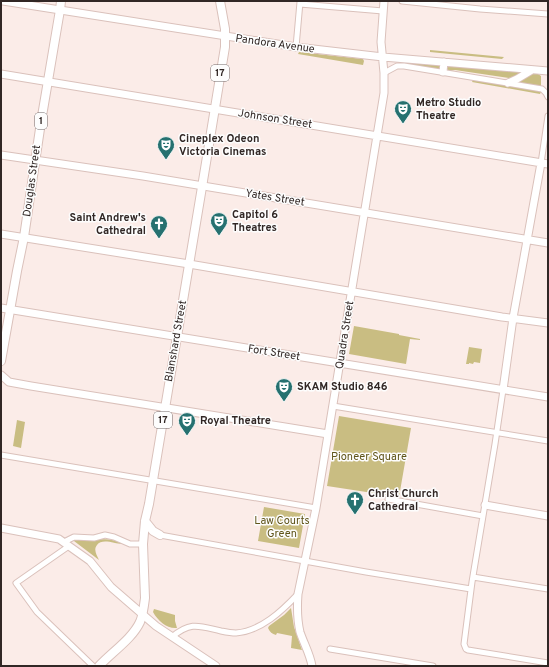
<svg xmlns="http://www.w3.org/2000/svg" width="549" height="667" viewBox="0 0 549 667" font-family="Overpass,sans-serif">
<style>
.green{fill:#c9bd82}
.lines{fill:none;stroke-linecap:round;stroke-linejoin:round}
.street-casing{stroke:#dac1bb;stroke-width:7}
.secondary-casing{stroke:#dac1bb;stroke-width:9}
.primary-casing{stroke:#dac1bb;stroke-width:10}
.street{stroke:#fff;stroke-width:5}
.secondary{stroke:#fff;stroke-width:7}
.primary{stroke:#fff;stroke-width:8}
.labels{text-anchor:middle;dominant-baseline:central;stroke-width:3;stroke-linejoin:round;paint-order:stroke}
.shield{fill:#fdfdfd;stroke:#6e6766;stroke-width:1}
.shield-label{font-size:10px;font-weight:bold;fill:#312725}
.street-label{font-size:11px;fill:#312725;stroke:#fdfdfd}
.poi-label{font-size:11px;font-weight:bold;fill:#312725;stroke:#fdfdfd;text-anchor:start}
.park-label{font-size:11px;fill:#60551a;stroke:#fdfdfd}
</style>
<rect width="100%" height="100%" fill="#fbece8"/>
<path class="green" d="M430 50 504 57 502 59 450 54 430 52Z
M299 52 363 59 364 61 363 65 298 54Z
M408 63 440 64 441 66 440 69 439 70 408 65Z
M447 66 517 70 523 72 513 78H509L455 70 449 71 447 69Z
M531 73 538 74 541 76V87L518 82V81Z
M473 80 539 91 541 92 540 94 472 82Z
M354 326 399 334V335L420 339V340L410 339 406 364 349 354Z
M469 347 482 349 480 363 474 362 473 364 469 363V364H466Z
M339 416 411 428 399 497 327 486Z
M17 420 25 422 21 448 13 446Z
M264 507 305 514 299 548 258 541Z
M73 539C78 540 84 540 90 540 101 540 111 537 122 544 115 544 102 538 97 545 93 550 97 555 99 560L74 541 72 540Z
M291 608 294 627 302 650 291 648 292 636 277 633 276 635C272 634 270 632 268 628L269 626 284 615Z
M154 609 175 615V621L177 628C167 629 158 621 153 612Z"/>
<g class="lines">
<g class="street-casing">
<path id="street" d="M402 1 480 9 548 14
M300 4 383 11
M296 47 300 2
M384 73 397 66H404L495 81 542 89 546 93 548 97
M541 163 548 116
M503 390 495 444 472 582 464 644 466 649 468 650 548 663
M333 406 548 441
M1 455 316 508
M388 499 483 516
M160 535 366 572 471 589
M64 542 74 537 94 538 105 535 114 537 130 544H143
M69 546 16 583 37 612 93 666
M473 577 548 589
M172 637C191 621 199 626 221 631 226 632 231 633 236 633 261 631 282 611 298 594
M330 649 433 666"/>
</g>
<g class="secondary-casing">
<path id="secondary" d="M3 1 296 47 383 57 548 71
M443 72 444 62
M1 74 548 164
M508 83 517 79 532 70
M1 155 143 176 548 243
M1 234 189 264 502 317 548 323
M1 308 548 397
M1 375 9 382 31 386 285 427 328 434
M503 390 513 318 541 163
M485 505 548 516
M1 528 59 539 90 561 111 587 156 626 216 666
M312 666C310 654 304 644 300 632 297 619 297 607 298 594L316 508 384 93V73L381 42 384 1"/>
</g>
<g class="primary-casing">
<path id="primary" d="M1 361 17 271 24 237 41 122 60 10 61 1
M145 521 153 531 160 535
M99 666C112 652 132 639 140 622 143 615 144 606 145 598L143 544 145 521 149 504 202 187 225 47V29L220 1"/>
</g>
<use href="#street" class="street"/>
<use href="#secondary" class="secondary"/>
<use href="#primary" class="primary"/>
</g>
<defs>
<g id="theatre-pin" transform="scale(0.9)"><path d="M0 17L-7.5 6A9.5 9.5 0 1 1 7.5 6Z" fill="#267170" stroke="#fdfdfd"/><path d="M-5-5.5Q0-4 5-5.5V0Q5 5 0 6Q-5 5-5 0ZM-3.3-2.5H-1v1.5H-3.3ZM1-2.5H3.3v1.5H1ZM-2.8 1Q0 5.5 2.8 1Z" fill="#fff"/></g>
<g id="church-pin" transform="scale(0.9)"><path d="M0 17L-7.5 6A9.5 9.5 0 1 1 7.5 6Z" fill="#267170" stroke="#fdfdfd"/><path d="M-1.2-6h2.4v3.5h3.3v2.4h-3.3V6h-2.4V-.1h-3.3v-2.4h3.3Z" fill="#fff"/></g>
</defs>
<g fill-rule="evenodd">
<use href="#theatre-pin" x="403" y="109"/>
<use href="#theatre-pin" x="166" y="145"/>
<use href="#theatre-pin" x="219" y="221"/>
<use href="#church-pin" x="159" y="224"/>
<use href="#theatre-pin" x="284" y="387"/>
<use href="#theatre-pin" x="187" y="421"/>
<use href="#church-pin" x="355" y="500"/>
</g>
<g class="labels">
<g class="shield">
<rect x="211" y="65" width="18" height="16" rx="3"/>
<rect x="35" y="113" width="12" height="16" rx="3"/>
<rect x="154" y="412" width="18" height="16" rx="3"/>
</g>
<g class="shield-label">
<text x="220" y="73">17</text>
<text x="41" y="121">1</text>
<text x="163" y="420">17</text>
</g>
<g class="street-label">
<text transform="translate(275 44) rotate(8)">Pandora Avenue</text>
<text transform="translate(275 119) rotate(9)">Johnson Street</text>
<text transform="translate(32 181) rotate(-82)">Douglas Street</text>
<text transform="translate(275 198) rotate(9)">Yates Street</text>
<text transform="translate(345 335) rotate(-81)">Quadra Street</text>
<text transform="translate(176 341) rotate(-80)">Blanshard Street</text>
<text transform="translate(274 353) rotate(9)">Fort Street</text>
</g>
<g class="poi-label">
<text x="416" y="103">Metro Studio<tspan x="416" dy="13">Theatre</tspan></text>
<text x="179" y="139">Cineplex Odeon<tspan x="179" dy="13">Victoria Cinemas</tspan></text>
<text x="232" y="215">Capitol 6<tspan x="232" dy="13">Theatres</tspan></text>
<text x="146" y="218" text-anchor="end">Saint Andrew's<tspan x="146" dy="13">Cathedral</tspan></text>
<text x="297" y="387">SKAM Studio 846</text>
<text x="200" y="421">Royal Theatre</text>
<text x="368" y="494">Christ Church<tspan x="368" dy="13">Cathedral</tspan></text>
</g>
<g class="park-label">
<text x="369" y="457">Pioneer Square</text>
<text x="282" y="521">Law Courts<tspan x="282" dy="13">Green</tspan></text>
</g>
</g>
<rect width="549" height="667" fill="none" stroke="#312725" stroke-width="4"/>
</svg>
